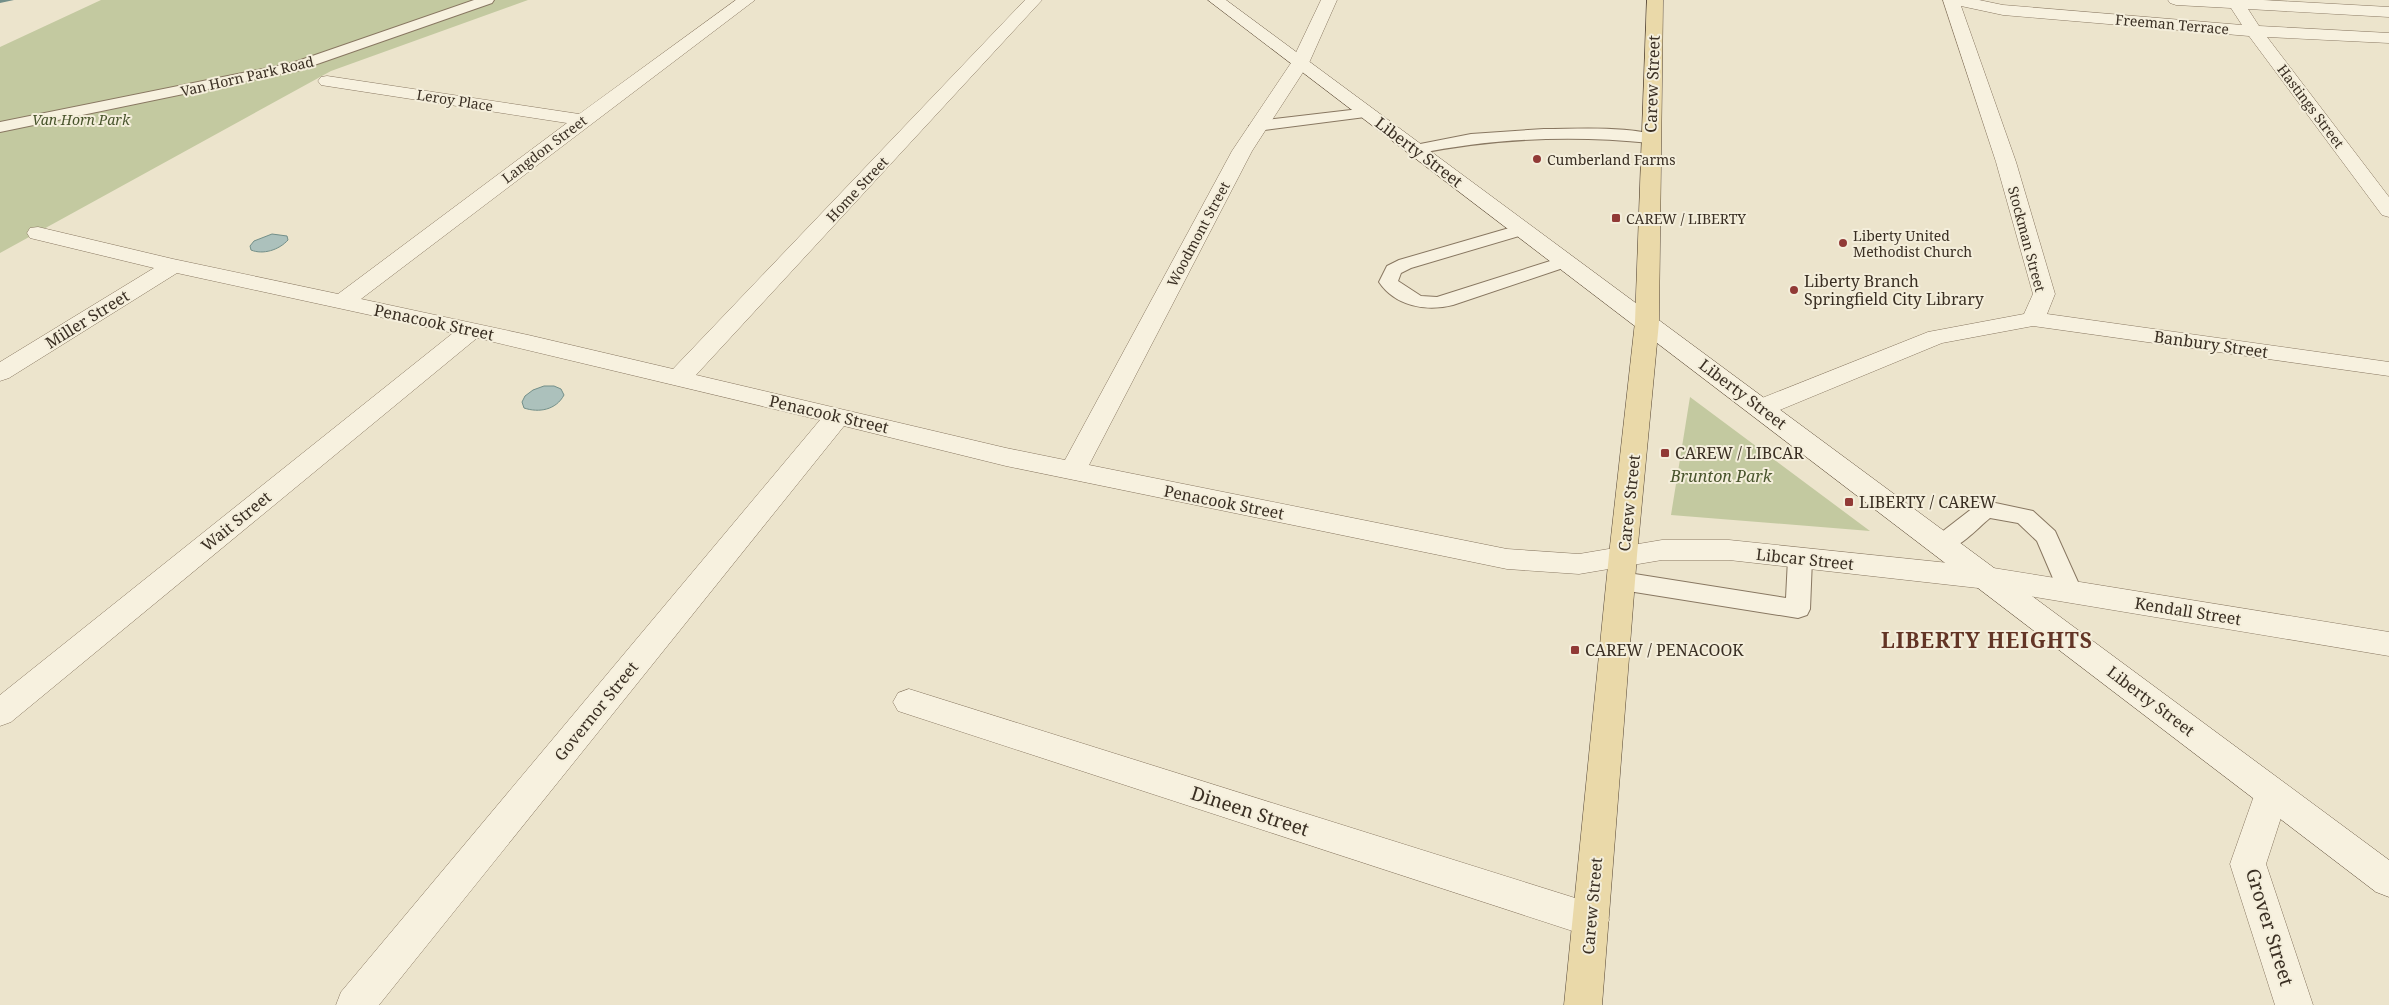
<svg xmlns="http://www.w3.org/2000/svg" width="2389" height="1005" viewBox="0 0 2389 1005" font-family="'Noto Serif',serif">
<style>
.green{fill:#c3c9a0}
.water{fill:#acc1bc;stroke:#738f89}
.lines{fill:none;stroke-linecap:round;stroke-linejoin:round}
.stream{fill:#738f89;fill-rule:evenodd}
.lane-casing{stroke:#887761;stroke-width:2}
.street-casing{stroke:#887761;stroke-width:1}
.secondary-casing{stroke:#6a5944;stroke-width:1}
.primary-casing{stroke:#564635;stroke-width:1}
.lane{fill:#f7f1df;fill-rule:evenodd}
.street{fill:#f7f1df;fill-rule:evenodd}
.secondary{fill:#f7f1df;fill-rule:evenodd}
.primary{fill:#ead9a9;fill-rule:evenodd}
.poi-dot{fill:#913a36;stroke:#f4eedb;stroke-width:2}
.labels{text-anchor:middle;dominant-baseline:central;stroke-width:4;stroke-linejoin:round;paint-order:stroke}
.far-street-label{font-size:14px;fill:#3a2f23;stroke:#f4eedb}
.far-park-label{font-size:14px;font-style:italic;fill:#48542c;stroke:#f4eedb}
.far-poi-label{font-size:14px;fill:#3a2f23;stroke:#f4eedb;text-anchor:start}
.street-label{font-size:16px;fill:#3a2f23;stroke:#f4eedb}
.poi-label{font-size:16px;fill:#3a2f23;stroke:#f4eedb;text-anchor:start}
.park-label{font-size:16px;font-style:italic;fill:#48542c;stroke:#f4eedb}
.near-street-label{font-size:19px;fill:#3a2f23;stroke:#f4eedb}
.district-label{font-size:21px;font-weight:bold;letter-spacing:1px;fill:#633526;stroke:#f4eedb}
</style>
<rect width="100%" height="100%" fill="#ece4cc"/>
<path class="green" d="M101 0H528L331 71 0 253V47Z
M1690 397 1870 531 1671 515Z"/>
<path class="water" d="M272 234 287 236 288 240C279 250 263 255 251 250L250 246 254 241Z
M544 386H554L561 389 564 395C556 410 539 413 524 408L522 402 525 396 533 390Z"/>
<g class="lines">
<path class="stream" d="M0 0H14L0 3Z"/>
<g class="lane-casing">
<path id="lane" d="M474 0H494L492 3 300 70 0 132V122L292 63Z
M1368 108 1376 113 1373 116 1257 131 1249 126 1257 121Z
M1544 129C1580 129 1621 126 1657 135L1659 138 1657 141 1651 143C1572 135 1494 138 1416 154L1410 152 1408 149 1410 146 1471 134Z
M1523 224 1529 225 1532 229 1529 233 1411 268 1401 273 1398 281 1421 296 1437 297 1566 256 1572 257 1575 261 1572 265 1453 305C1426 312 1395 306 1379 282L1387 266 1399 260Z
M1986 501 2033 511 2055 531 2082 591 2079 597 2070 600 2061 597 2037 541 2018 523 1990 518C1975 530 1954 556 1934 550L1930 544 1934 538 1978 504Z
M1800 551 1808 553 1812 559 1810 609 1807 615 1798 618 1622 590 1614 587 1610 581 1614 575 1622 572 1786 598 1788 559 1792 553Z"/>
</g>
<g class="street-casing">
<path id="street" d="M736 0H755L361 299 528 335 673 369 1025 0H1042L696 375 1006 448 1065 460 1232 151 1291 63 1321 0H1337L1309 63 1252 151 1089 465 1507 549 1579 554 1662 540H1729L1987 567 2389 632V656L1987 589 1729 560H1662L1579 574 1507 569 1006 466 844 426 379 1005H336L341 992 820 420 477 338 11 722 0 726V695L453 333 177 273 9 378 0 381V362L154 268 30 238 27 233 30 228 38 227 173 259 338 294 567 123 327 86 321 85 318 81 321 77 327 76 579 114Z
M1943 0H1979L2003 5 2242 25 2231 8 2176 5 2170 3 2168 0H2263L2389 7V17L2248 9 2259 26 2389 33V43L2267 37 2389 197V217L2382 215 2249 36 2003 15 1961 6 2016 162 2055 294 2047 314 2389 362V376L2033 326 1942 343 1770 414 1761 416 1752 414 1748 408 1752 402 1928 332 2024 314 2033 294 1996 162Z
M909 689 1591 903 1604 908 1609 920 1604 932 1591 937 898 711 893 702 898 693Z
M2272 779 2284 783 2289 793 2266 864 2313 1005H2275L2230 864 2255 793 2260 783Z"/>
</g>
<g class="secondary-casing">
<path id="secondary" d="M1208 0H1226L2389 860V897L2376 892Z"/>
</g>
<g class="primary-casing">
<path id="primary" d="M1647 0H1663L1659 322 1637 555 1602 1005H1564L1609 555 1635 322Z"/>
</g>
<use href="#lane" class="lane"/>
<use href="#street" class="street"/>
<use href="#secondary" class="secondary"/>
<use href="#primary" class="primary"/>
</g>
<g class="poi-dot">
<circle cx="1537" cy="159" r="5"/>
<rect x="1611" y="213" width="10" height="10" rx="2.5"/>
<circle cx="1843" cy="243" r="5"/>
<circle cx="1794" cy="290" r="5"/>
<rect x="1660" y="448" width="10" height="10" rx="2.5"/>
<rect x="1844" y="497" width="10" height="10" rx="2.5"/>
<rect x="1570" y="645" width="10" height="10" rx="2.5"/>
</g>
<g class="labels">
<g class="far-street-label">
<text transform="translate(2172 24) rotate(5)">Freeman Terrace</text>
<text transform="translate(247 76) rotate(-13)">Van Horn Park Road</text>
<text transform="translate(455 100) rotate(9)">Leroy Place</text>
<text transform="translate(2311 106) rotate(53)">Hastings Street</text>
<text transform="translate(544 149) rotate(-37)">Langdon Street</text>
<text transform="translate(857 189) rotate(-47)">Home Street</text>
<text transform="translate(1198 234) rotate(-62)">Woodmont Street</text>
<text transform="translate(2027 239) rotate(75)">Stockman Street</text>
</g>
<g class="far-park-label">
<text x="81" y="119">Van Horn Park</text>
</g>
<g class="far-poi-label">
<text x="1547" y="159">Cumberland Farms</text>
<text x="1626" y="218">CAREW / LIBERTY</text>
<text x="1853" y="235">Liberty United<tspan x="1853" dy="16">Methodist Church</tspan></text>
</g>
<g class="street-label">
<text transform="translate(1652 84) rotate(-88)">Carew Street</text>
<text transform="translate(1419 152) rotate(37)">Liberty Street</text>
<text transform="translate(87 319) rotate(-32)">Miller Street</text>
<text transform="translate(434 322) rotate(12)">Penacook Street</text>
<text transform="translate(2211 344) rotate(8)">Banbury Street</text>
<text transform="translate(1743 394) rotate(37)">Liberty Street</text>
<text transform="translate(829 414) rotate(13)">Penacook Street</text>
<text transform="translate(1224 502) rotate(11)">Penacook Street</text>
<text transform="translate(1629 503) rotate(-84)">Carew Street</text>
<text transform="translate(236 521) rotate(-39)">Wait Street</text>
<text transform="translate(1805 559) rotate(6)">Libcar Street</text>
<text transform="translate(2188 611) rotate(9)">Kendall Street</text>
<text transform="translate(2151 701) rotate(37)">Liberty Street</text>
<text transform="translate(596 711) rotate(-51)">Governor Street</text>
<text transform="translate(1592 906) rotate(-85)">Carew Street</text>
</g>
<g class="poi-label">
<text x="1804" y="281">Liberty Branch<tspan x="1804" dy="18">Springfield City Library</tspan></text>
<text x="1675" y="453">CAREW / LIBCAR</text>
<text x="1859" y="502">LIBERTY / CAREW</text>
<text x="1585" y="650">CAREW / PENACOOK</text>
</g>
<g class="park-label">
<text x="1721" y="476">Brunton Park</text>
</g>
<g class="near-street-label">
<text transform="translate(1250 811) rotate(18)">Dineen Street</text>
<text transform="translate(2270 927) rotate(73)">Grover Street</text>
</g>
<g class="district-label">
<text x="1987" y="640">LIBERTY HEIGHTS</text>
</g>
</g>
</svg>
